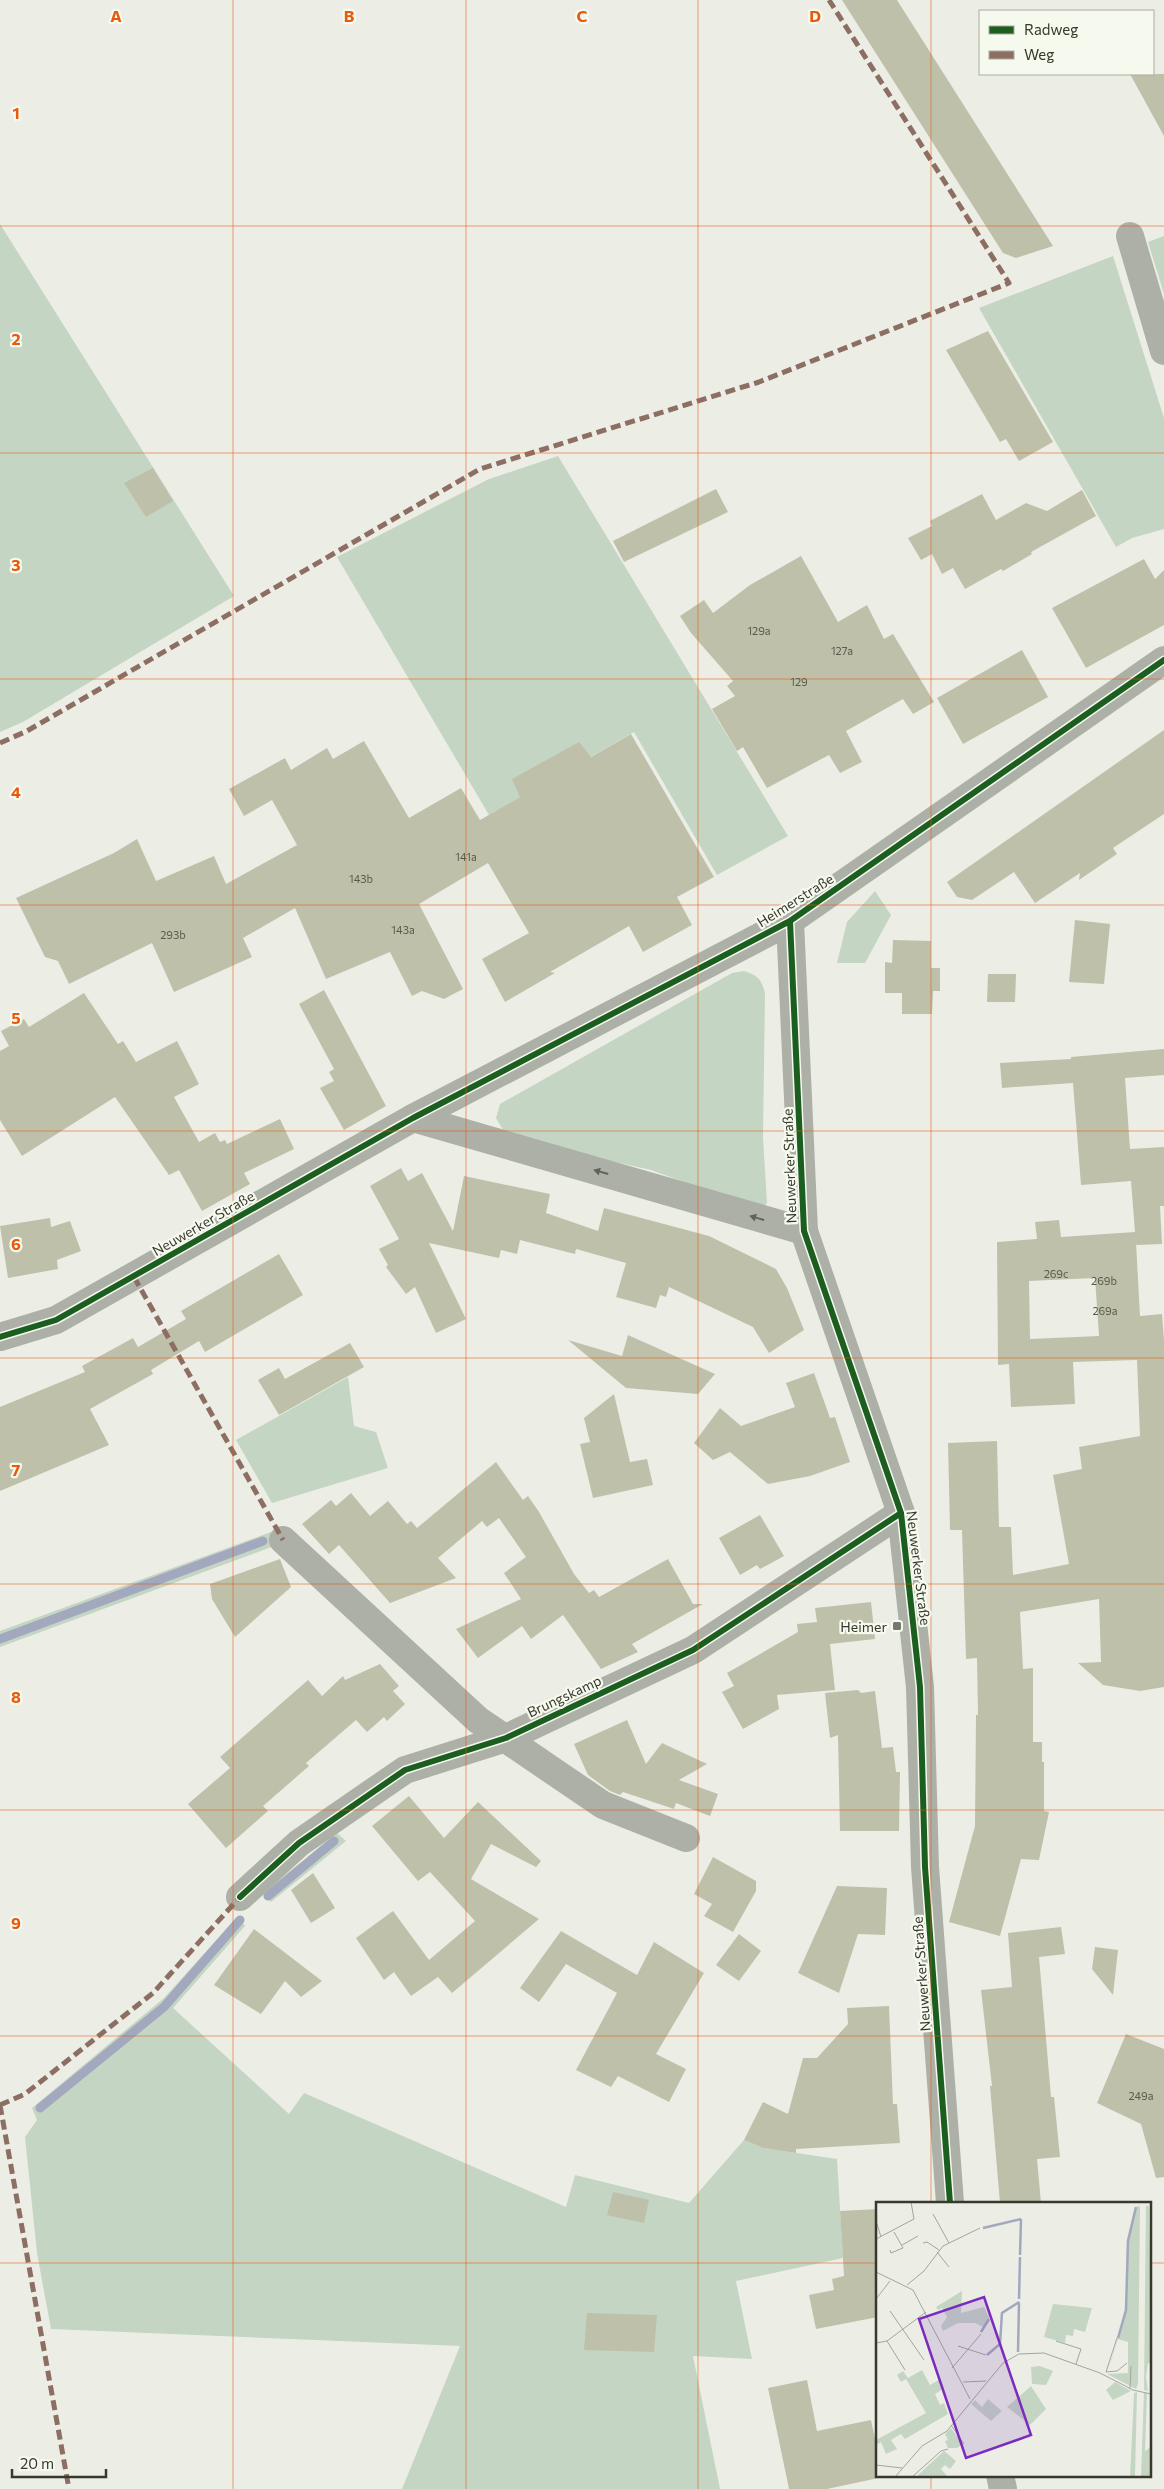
<svg xmlns="http://www.w3.org/2000/svg" width="1164" height="2489" viewBox="0 0 1164 2489" font-family="Commissioner,sans-serif">
<style>
.green{fill:#c4d5c3}
.lines{fill:none;stroke-linecap:round;stroke-linejoin:round}
.stream{stroke:#a2a8bd;stroke-width:9}
.building{fill:#bec0aa;fill-rule:evenodd}
.minor{stroke:#adb0a7;stroke-width:28}
.tertiary{stroke:#adb0a7;stroke-width:28}
.quiet{stroke:#8d6e63;stroke-width:5;stroke-dasharray:10 5;stroke-linecap:butt}
.cycleway-casing{stroke:#f6f9ee;stroke-width:9}
.cycleway{stroke:#1b5e20;stroke-width:6}
.oneway{fill:#606357}
.grid{fill:none;stroke:#e8590c;stroke-width:1;stroke-opacity:0.55}
.poi-dot{fill:#76786d;stroke:#f6f9ee;stroke-width:2}
.labels{text-anchor:middle;dominant-baseline:central;stroke-width:4.5;stroke-linejoin:round;paint-order:stroke}
.number-label{font-size:11px;fill:#595b4c}
.street-label{font-size:14px;fill:#37392c;stroke:#f6f9ee}
.poi-label{font-size:14px;fill:#37392c;stroke:#f6f9ee;text-anchor:end}
.inset-river{fill:none;stroke:#a2a8bd;stroke-width:2.5}
.inset-road{fill:none;stroke:#a4a69c;stroke-width:1}
.view{fill:#7b2cbf;fill-opacity:0.15;stroke:#7b2cbf;stroke-width:2.5}
.inset-edge{fill:none;stroke:#37392c;stroke-width:2.5}
.grid-label{font-size:16px;text-anchor:middle;font-weight:bold;fill:#e8590c;stroke:#f6f9ee;stroke-width:4.5;stroke-linejoin:round;paint-order:stroke}
</style>
<rect width="100%" height="100%" fill="#eceee6"/>
<path class="green" d="M0 224 234 596 23 722 0 732Z
M1164 236V294L1148 242Z
M1113 256 1164 418V529L1132 538 1116 547 979 308Z
M558 456 788 836 717 875 634 732 489 815 337 557 489 479Z
M875 891 891 915 865 963H837L847 922Z
M744 971C758 975 762 980 765 994L763 1138 767 1203 761 1210 651 1170 508 1138 496 1118 500 1104 732 973Z
M348 1377 354 1426 376 1432 388 1468 272 1503 236 1440Z
M271 1532 277 1545 0 1647V1631Z
M337 1833 346 1841 271 1902 263 1893Z
M238 1916 245 1926 173 2008 289 2114 304 2093 566 2207 575 2175 689 2203 744 2140 763 2148 837 2159 843 2258 736 2281 752 2359 693 2356 720 2489H402L460 2346 51 2329 37 2253 25 2137 37 2120 32 2108 164 1998Z"/>
<g class="lines">
<path class="stream" d="M0 1639 263 1541
M268 1896 334 1841
M40 2108 164 2007 240 1920"/>
</g>
<path class="building" d="M842 0H897L1053 246 1016 258 1003 253Z
M1130 74H1164V136Z
M988 331 1053 442 1019 461 1006 439 1000 442 946 350Z
M153 468 173 501 146 517 124 483Z
M716 489 728 512 624 562 613 541Z
M1082 490 1096 516 1031 552 1032 554 1003 571 1001 569 965 589 953 568 942 574 932 554 921 560 908 538 932 526 930 521 982 494 996 520 1026 503 1047 511Z
M801 556 838 622 867 605 884 639 893 634 934 702 913 714 903 699 846 731 862 762 840 773 829 755 767 788 743 747 737 751 712 709 735 696 727 686 733 681 691 633 680 616 704 600 713 613 750 585Z
M1144 559 1155 579 1164 570V625L1086 668 1052 608Z
M1022 650 1048 697 963 744 937 698Z
M1164 730V814L1113 848 1117 854 1079 880 1080 873 1035 903 1014 872 972 900 957 897 947 882Z
M631 734 714 877 677 897 692 925 643 952 629 926 550 972 555 973 505 1002 482 959 529 933 488 863 419 904 463 989 444 999 422 991 412 996 390 952 326 979 295 908 243 938 252 957 174 992 152 943 69 984 58 961 45 957 16 898 114 853 137 839 156 881 214 856 226 884 297 845 272 800 244 816 229 789 285 758 291 770 327 748 333 759 364 741 409 818 461 788 480 820 520 797 512 779 579 742 591 757Z
M1075 920 1110 924 1104 984 1069 982Z
M893 940 931 941V968H940V991H933L932 1014H902V993H885V962L892 963Z
M988 974H1016L1015 1002H987Z
M324 990 386 1106 344 1130 320 1088 334 1081 329 1072 334 1069 299 1004Z
M84 993 118 1044 123 1041 136 1062 177 1041 199 1084 174 1097 199 1142 215 1133 220 1142 225 1140 227 1144 280 1119 294 1149 244 1173 250 1184 202 1211 179 1170 169 1175 115 1097 22 1156 0 1120V1051L9 1046 1 1031 24 1019 29 1027Z
M1164 1049V1075L1125 1078 1130 1149 1164 1147V1206H1160L1162 1244 1136 1245V1242L1140 1316 1162 1314 1164 1341V1687L1140 1691 1103 1685 1078 1663 1101 1662 1099 1599 1020 1612 1023 1669 1033 1668V1742H1042V1762H1044V1811L1049 1812 1039 1860 1021 1859 1000 1936 949 1922 975 1826 976 1715H978L977 1658 966 1659 962 1530H950L948 1443 997 1441 999 1527H1011L1013 1575 1069 1564 1053 1475 1082 1469 1079 1447 1140 1436 1137 1360 1073 1362 1075 1404 1011 1407 1009 1364 998 1365 997 1242 1037 1239 1035 1222 1059 1220 1061 1237 1135 1232 1131 1181 1081 1185 1073 1083 1002 1088 1000 1063 1071 1059V1057ZM1095 1278 1099 1336 1030 1339 1029 1281Z
M401 1168 408 1181 422 1173 453 1231 464 1176 550 1194 546 1213 598 1231 604 1208 709 1236 776 1269 787 1288 804 1330 769 1353 753 1327 669 1287 666 1297 660 1295 656 1308 616 1297 626 1263 576 1249 575 1254 520 1240 517 1254 501 1250 499 1258 429 1243 466 1319 436 1333 415 1287 406 1294 386 1267 388 1265 379 1249 399 1239 370 1186Z
M50 1218 51 1227 70 1221 81 1251 57 1260 58 1269 8 1278 0 1226Z
M279 1254 303 1295 205 1352 199 1341 151 1370 153 1374 90 1409 109 1445 0 1491V1407L85 1372 82 1366 133 1338 138 1347 186 1319 181 1311Z
M628 1335 715 1374 698 1394 626 1388 568 1340 622 1356Z
M350 1343 364 1367 279 1415 258 1380 279 1368 285 1379Z
M814 1373 830 1418 835 1417 850 1462 810 1476 768 1484 730 1452 713 1460 694 1443 720 1408 741 1426 795 1407 786 1383Z
M614 1394 630 1462 647 1459 653 1485 593 1498 580 1444 590 1442 584 1418Z
M496 1462 523 1500 528 1496 539 1512 574 1574 589 1593 594 1590 599 1597 668 1559 693 1604H703L632 1644 638 1652 601 1669 563 1615 531 1639 522 1626 478 1658 456 1629 521 1599 504 1573 526 1557 499 1518 487 1527 482 1521 438 1558 456 1578 390 1603 339 1545 329 1554 302 1524 331 1500 336 1506 351 1493 370 1516 388 1501 407 1524 411 1521 417 1528Z
M760 1515 784 1556 760 1569 757 1565 740 1575 719 1538Z
M280 1559 291 1587 235 1637 212 1599 210 1584Z
M871 1602 875 1639 830 1644 835 1690 777 1695 779 1709 743 1729 722 1692 734 1686 727 1673 798 1632 797 1624 817 1622 815 1608Z
M380 1664 399 1686 393 1691 405 1704 387 1721 384 1717 367 1732 356 1720 306 1763 309 1766 263 1806 268 1811 226 1848 188 1804 230 1768 220 1757 308 1680 322 1696 343 1676 345 1680Z
M858 1690 861 1693 875 1691 882 1748 893 1747 896 1772H900L899 1831H840L838 1735 830 1738 825 1693Z
M627 1720 646 1764 662 1743 707 1764 679 1780 718 1794 710 1816 676 1803 674 1809 623 1792 620 1795 610 1791 588 1775 574 1744Z
M409 1796 444 1838 478 1802 541 1861 536 1867 491 1844 471 1879 539 1919 452 1993 438 1977 411 1996 394 1972 384 1980 356 1938 393 1911 429 1960 475 1921 430 1872 418 1881 372 1826Z
M713 1857 756 1881V1891L733 1932 704 1916 712 1904 694 1894Z
M313 1873 335 1908 311 1923 291 1890Z
M837 1886 887 1888 885 1935 858 1934 839 1993 798 1973Z
M1061 1927 1065 1954 1039 1957 1051 2097H1054L1060 2157 1037 2159 1041 2203H1000L990 2086H992L981 1990 1012 1987 1008 1933Z
M254 1929 322 1981 301 1997 285 1981 261 2014 214 1985Z
M561 1931 637 1975 654 1942 704 1973 656 2054 686 2069 669 2102 618 2076 611 2087 576 2070 617 1993 566 1964 539 2002 520 1988Z
M739 1934 761 1951 739 1981 716 1965Z
M1095 1947 1118 1950 1113 1995 1092 1969Z
M889 2006 893 2104H897L900 2143 796 2149V2153L763 2148 744 2140 763 2102 788 2114 803 2058H817L848 2024 847 2008Z
M1126 2034 1164 2049V2177L1156 2178 1141 2124 1097 2103Z
M613 2192 649 2200 644 2223 607 2215Z
M878 2209V2317L816 2329 809 2295 834 2290 832 2279 844 2276 840 2211Z
M587 2313 657 2315 654 2352 584 2350Z
M807 2380 817 2431 871 2420 878 2453V2475L883 2477 827 2489H789L768 2388Z"/>
<g class="lines">
<path class="minor" d="M1130 236 1164 351
M413 1118 804 1231
M283 1540 478 1720 603 1805 686 1838
M240 1897 299 1843 405 1770 506 1738 693 1650 901 1513"/>
<path class="tertiary" d="M790 921 804 1231 901 1513 920 1687 925 1867 950 2203
M0 1337 56 1320 413 1118 790 921 1164 660
M1000 2475 1003 2489"/>
<path class="quiet" d="M0 743 27 731 480 469 759 382 1009 283 829 0
M134 1277 283 1540
M0 2105 69 2489
M0 2105 25 2094 153 1993 240 1897"/>
<g class="cycleway-casing">
<path id="cycleway" d="M790 921 804 1231 901 1513 920 1687 925 1867 950 2203
M0 1337 56 1320 413 1118 790 921 1164 660
M240 1897 299 1843 405 1770 506 1738 693 1650 901 1513"/>
</g>
<use href="#cycleway" class="cycleway"/>
</g>
<defs><path id="oneway-solid" d="M-6-.8H1V-3.2L6.5 0L1 3.2V.8H-6Z" transform="scale(1.25)"/></defs>
<g class="oneway">
<use href="#oneway-solid" transform="translate(601 1172) rotate(-164)"/>
<use href="#oneway-solid" transform="translate(757 1218) rotate(-164)"/>
</g>
<path class="grid" d="M233 0V2489M466 0V2489M698 0V2489M931 0V2203M0 226H1164M0 453H1164M0 679H1164M0 905H1164M0 1131H1164M0 1358H1164M0 1584H1164M0 1810H1164M0 2036H1164M0 2263H878M1150 2263H1164M931 2475V2489"/>
<rect class="poi-dot" x="892" y="1621" width="10" height="10" rx="2.5"/>
<g class="labels">
<g class="number-label">
<text x="759" y="630">129a</text>
<text x="842" y="650">127a</text>
<text x="799" y="681">129</text>
<text x="466" y="856">141a</text>
<text x="361" y="878">143b</text>
<text x="403" y="929">143a</text>
<text x="173" y="934">293b</text>
<text x="1056" y="1273">269c</text>
<text x="1104" y="1280">269b</text>
<text x="1105" y="1310">269a</text>
<text x="1141" y="2095">249a</text>
</g>
<g class="street-label">
<text transform="translate(795 900) rotate(-32)">Heimerstraße</text>
<text transform="translate(789 1166) rotate(-92)">Neuwerker Straße</text>
<text transform="translate(203 1223) rotate(-30)">Neuwerker Straße</text>
<text transform="translate(919 1568) rotate(83)">Neuwerker Straße</text>
<text transform="translate(564 1696) rotate(-25)">Brungskamp</text>
<text transform="translate(921 1974) rotate(-94)">Neuwerker Straße</text>
</g>
<g class="poi-label">
<text x="887" y="1626">Heimer</text>
</g>
</g>
<g transform="translate(876 2202)">
<rect width="275" height="275" fill="#eceee6"/>
<path d="M264 4 262 182 260 187 231 172 252 171V140L242 137 232 169 250 108 251 39 259 5ZM270 4H273L275 106V162L272 161 270 175 272 189 268 188ZM86 89 85 111 108 105 113 115 105 131 107 125 99 121H82L67 129 65 124 71 115 66 106 62 108 60 105ZM144 99 142 150V102L126 111 125 142 111 153 124 141 125 110ZM177 102 216 106 209 130 198 127 197 134 190 133 189 141 168 135ZM164 164 177 169 170 183 156 182 155 165ZM46 168 54 183 63 178 67 187 59 192 64 203 68 201 72 212 29 237 25 232 15 238 21 247 10 252 5 240 0 243V238L50 211 30 177 25 180 21 173 27 169 32 176ZM239 180 255 189 237 198 230 188ZM155 184 170 207 154 223 131 205ZM261 190 259 275H254L258 191ZM268 190 271 191 269 249 275 245V275H265ZM112 197 126 209 115 219 95 202 99 198 106 205ZM75 226 87 242 81 246H72L69 239 72 238 69 232ZM68 249 80 259 74 267 69 263 65 267 72 275H44L42 273Z" fill="#c4d5c3"/>
<path class="inset-river" d="M107 26 145 17M144 53 145 17M143 97 144 55M105 130 113 117M242 136 250 108 252 39 260 5M142 150 143 101M111 153 124 142 126 111 143 100"/>
<path class="inset-road" d="M57 12 73 41M0 19 5 35M0 37 38 17 35 0M47 41 51 40 63 48M26 43 42 34M14 48 15 51 27 46 18 30M61 50 73 65M0 70 37 88 94 197M31 83 48 69 67 44 104 26M0 97 14 79M14 109 48 158M11 139 29 168M180 139 205 147 200 162M0 141 11 139 50 110M82 144 110 153M76 166 105 132M230 170 241 136M230 170 241 169 251 161M87 180 110 179M254 187 255 164M75 223 88 242M0 263 26 266M19 275 46 244 71 229 127 161 143 152 168 151 224 171 257 188 275 192M36 275 65 249 72 247"/>
<path class="view" d="M108 95 155 233 90 256 43 117Z"/>
<rect width="275" height="275" class="inset-edge"/>
</g>
<g class="grid-label">
<text x="116" y="22">A</text>
<text x="349" y="22">B</text>
<text x="582" y="22">C</text>
<text x="815" y="22">D</text>
<text x="16" y="119">1</text>
<text x="16" y="345">2</text>
<text x="16" y="571">3</text>
<text x="16" y="798">4</text>
<text x="16" y="1024">5</text>
<text x="16" y="1250">6</text>
<text x="16" y="1476">7</text>
<text x="16" y="1703">8</text>
<text x="16" y="1929">9</text>
</g>
<rect x="979" y="10" width="175" height="65" fill="#f6f9ee" stroke="#aaaca0"/>
<rect x="989" y="26" width="25" height="8" fill="#1b5e20" stroke="#aaaca0"/>
<text x="1024" y="35" font-size="15" fill="#37392c">Radweg</text>
<rect x="989" y="51" width="25" height="8" fill="#8d6e63" stroke="#aaaca0"/>
<text x="1024" y="60" font-size="15" fill="#37392c">Weg</text>
<path d="M12 2469v8h94v-8" fill="none" stroke="#37392c" stroke-width="2.5"/>
<text x="20" y="2469" font-size="15" fill="#37392c" stroke="#f6f9ee" stroke-width="4" paint-order="stroke">20 m</text>
</svg>
